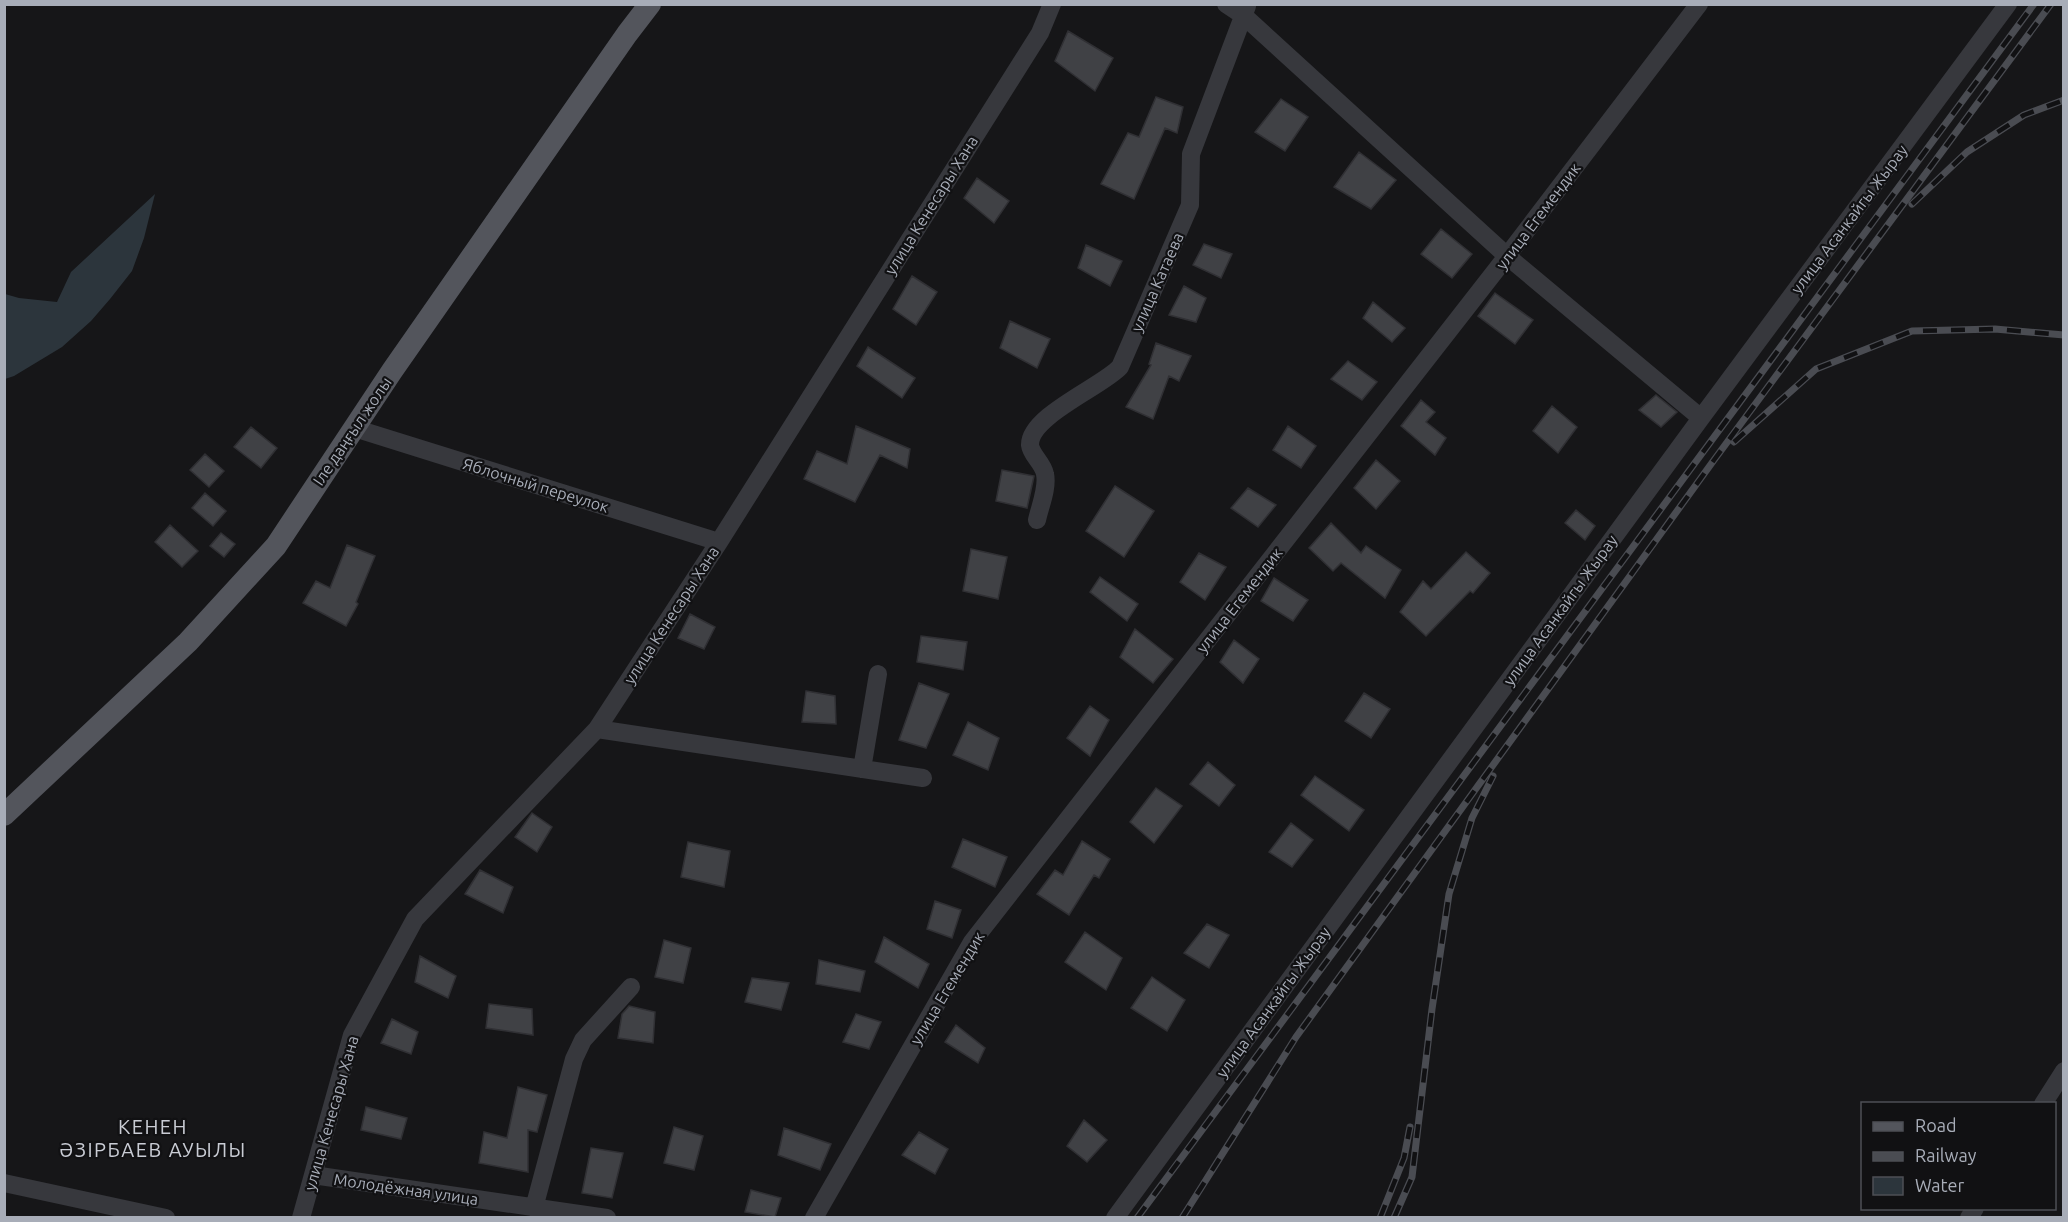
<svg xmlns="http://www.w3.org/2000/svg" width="2068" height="1222" viewBox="0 0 2068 1222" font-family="Ubuntu,sans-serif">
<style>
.water{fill:#2c353c}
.building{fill:#404145;stroke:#303034;stroke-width:1.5}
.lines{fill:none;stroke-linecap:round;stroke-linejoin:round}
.minor{stroke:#37383d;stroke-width:18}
.major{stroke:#53555c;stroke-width:22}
.rail-casing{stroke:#4a4c52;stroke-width:7}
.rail{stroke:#111113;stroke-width:4.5;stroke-dasharray:14;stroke-linecap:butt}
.labels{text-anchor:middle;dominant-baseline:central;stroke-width:4.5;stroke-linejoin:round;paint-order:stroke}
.street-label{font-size:16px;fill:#a8adb8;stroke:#111113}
.quarter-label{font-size:20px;letter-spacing:1.5px;fill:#c9ccd4;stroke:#111113}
</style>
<rect width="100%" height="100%" fill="#161618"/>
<path class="water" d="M155 194 144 238 132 271 110 299 91 321 62 347 14 376 5 379V294L19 298 57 302 71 272Z"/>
<path class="building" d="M1068 31 1113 58 1095 91 1055 61Z
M1156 97 1183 107 1177 133 1165 128 1134 199 1101 184 1128 133 1139 137Z
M1281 99 1308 117 1285 151 1255 132Z
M1359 152 1396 180 1371 209 1334 187Z
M977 178 1009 201 994 223 964 198Z
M1441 229 1472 254 1452 278 1421 254Z
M1204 244 1232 254 1221 278 1193 265Z
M1086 245 1122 261 1110 286 1078 268Z
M912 276 937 292 916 325 893 309Z
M1184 286 1206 298 1196 322 1169 315Z
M1495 293 1533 320 1515 344 1478 316Z
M1373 302 1405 328 1392 342 1363 318Z
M1010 321 1050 339 1037 368 1000 348Z
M1156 343 1191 356 1179 381 1169 376 1153 419 1126 407 1151 365 1149 364Z
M868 347 915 378 902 398 857 366Z
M1348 361 1377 382 1362 400 1331 379Z
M1656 395 1677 412 1661 427 1639 410Z
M1421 400 1435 412 1426 422 1446 438 1435 455 1401 426Z
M1552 406 1577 427 1558 453 1533 431Z
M856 426 910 449 907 468 880 455 855 502 804 479 817 451 847 464Z
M1288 426 1316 446 1301 468 1273 450Z
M251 427 277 448 261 468 234 447Z
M205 454 224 471 209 487 190 470Z
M1376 460 1400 481 1376 509 1354 488Z
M1002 470 1034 476 1027 508 996 501Z
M1115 486 1154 511 1124 557 1086 531Z
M1248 488 1276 505 1258 527 1231 508Z
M205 493 226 511 213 526 192 508Z
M1576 510 1595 526 1585 540 1565 523Z
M1331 523 1361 553 1366 546 1401 570 1385 598 1341 563 1333 571 1309 548Z
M170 525 198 551 182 567 155 542Z
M221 533 235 544 224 557 210 546Z
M347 545 375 556 356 602 358 604 346 626 303 603 316 581 330 588Z
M971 549 1007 557 998 599 963 591Z
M1466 552 1490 573 1473 593 1470 591 1426 636 1400 612 1423 581 1431 589Z
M1199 553 1226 567 1205 600 1180 582Z
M1100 577 1138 604 1127 621 1090 592Z
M1274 578 1308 600 1293 621 1261 601Z
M690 614 715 627 704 649 678 638Z
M1135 629 1173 659 1153 683 1120 657Z
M921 636 967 642 963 670 917 662Z
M1234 640 1259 659 1243 683 1220 662Z
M919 683 949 694 926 748 899 740Z
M806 691 835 696 836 724 802 722Z
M1364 693 1390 709 1371 738 1345 721Z
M1090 706 1109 720 1090 756 1067 738Z
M968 722 999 738 988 770 953 755Z
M1208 762 1235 785 1219 806 1190 784Z
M1315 776 1364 810 1349 831 1301 795Z
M1156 788 1182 806 1154 843 1130 822Z
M532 813 552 827 537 852 515 837Z
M1291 823 1313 840 1292 867 1269 852Z
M963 839 1007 857 995 887 952 867Z
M1082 841 1110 859 1099 878 1094 875 1069 915 1037 894 1055 870 1063 875Z
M688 842 730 851 724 887 681 877Z
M480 870 513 887 503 913 465 894Z
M935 901 961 910 952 938 927 929Z
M1207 924 1229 935 1209 968 1184 953Z
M1085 932 1122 958 1106 990 1065 962Z
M884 937 929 964 918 988 875 962Z
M664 940 691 948 683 983 655 977Z
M420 956 456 976 448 998 415 982Z
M819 960 865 971 860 992 816 984Z
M1152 977 1185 1000 1167 1031 1131 1008Z
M752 978 789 983 781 1010 745 1002Z
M489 1004 532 1009 533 1035 486 1028Z
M629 1006 655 1012 653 1043 618 1038 622 1014Z
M856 1014 881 1022 869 1049 843 1042Z
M392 1019 418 1032 411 1054 381 1043Z
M956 1025 985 1048 978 1063 945 1042Z
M518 1087 547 1095 537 1132 528 1130V1172L479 1163 484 1132 507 1138Z
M366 1107 407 1118 401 1139 361 1130Z
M1084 1120 1107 1140 1087 1162 1067 1146Z
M674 1127 703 1136 694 1170 664 1163Z
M784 1128 831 1144 820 1170 778 1155Z
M919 1132 948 1149 935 1174 902 1155Z
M591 1148 623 1153 612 1198 582 1193Z
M751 1190 781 1198 775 1217 745 1212Z"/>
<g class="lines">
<path class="minor" d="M1226 4 1244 16 1507 256 1701 418
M354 428 719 542
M1037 520C1040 506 1048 488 1045 474 1043 463 1031 455 1030 445 1029 416 1103 386 1120 367L1190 205 1191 154 1247 6
M597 729 923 778
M862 769 878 674
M2043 1104 2064 1071
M313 1175 607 1218
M4 1183 166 1218
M534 1208 574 1059 583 1040 631 987
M301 1218 352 1035 415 919 597 729 719 542 1040 33 1052 4
M814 1218 972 942 1507 256 1699 4
M1115 1218 1701 418 2008 4
M1969 1218 1975 1208"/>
<path class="major" d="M4 815 188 642 276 546 392 371 627 34 650 4"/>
<g class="rail-casing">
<path id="rail" d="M1912 204 1967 152 2024 115 2064 100
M1734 442 1816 369 1912 331 1995 329 2064 335
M1137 1218 2034 4
M1182 1218 1296 1037 1714 460 2051 4
M1380 1218 1404 1158 1410 1127
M1394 1218 1412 1177 1432 1009 1449 894 1472 818 1493 776"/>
</g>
<use href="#rail" class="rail"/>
</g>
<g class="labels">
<g class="street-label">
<text transform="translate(931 205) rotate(-58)">улица Кенесары Хана</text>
<text transform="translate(1538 216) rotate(-53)">улица Егемендик</text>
<text transform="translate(1849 219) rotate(-53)">улица Асанкайгы Жырау</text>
<text transform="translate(1157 282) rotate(-66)">улица Катаева</text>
<text transform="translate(352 431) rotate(-56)">Іле даңғыл жолы</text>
<text transform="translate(536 485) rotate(17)">Яблочный переулок</text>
<text transform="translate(1239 600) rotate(-52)">улица Егемендик</text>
<text transform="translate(1560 610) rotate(-54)">улица Асанкайгы Жырау</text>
<text transform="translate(671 615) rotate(-57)">улица Кенесары Хана</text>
<text transform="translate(947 988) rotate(-59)">улица Егемендик</text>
<text transform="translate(1273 1002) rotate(-54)">улица Асанкайгы Жырау</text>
<text transform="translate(331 1113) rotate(-74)">улица Кенесары Хана</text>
<text transform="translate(406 1189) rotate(8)">Молодёжная улица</text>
</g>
<g class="quarter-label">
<text x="153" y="1126">КЕНЕН<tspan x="153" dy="23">ӘЗІРБАЕВ АУЫЛЫ</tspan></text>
</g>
</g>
<rect width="2068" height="1222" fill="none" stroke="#a8adb8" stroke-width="12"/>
<rect x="1861" y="1102" width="195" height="108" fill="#111113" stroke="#4d4f55" stroke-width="1.5"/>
<rect x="1873" y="1122" width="30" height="9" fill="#53555c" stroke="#4d4f55" stroke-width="1.5"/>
<text x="1915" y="1132" font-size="18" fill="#a8adb8">Road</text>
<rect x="1873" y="1152" width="30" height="9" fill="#4a4c52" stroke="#4d4f55" stroke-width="1.5"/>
<text x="1915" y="1162" font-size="18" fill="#a8adb8">Railway</text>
<rect x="1873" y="1177" width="30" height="18" fill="#2c353c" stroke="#4d4f55" stroke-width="1.5"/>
<text x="1915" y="1192" font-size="18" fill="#a8adb8">Water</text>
</svg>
